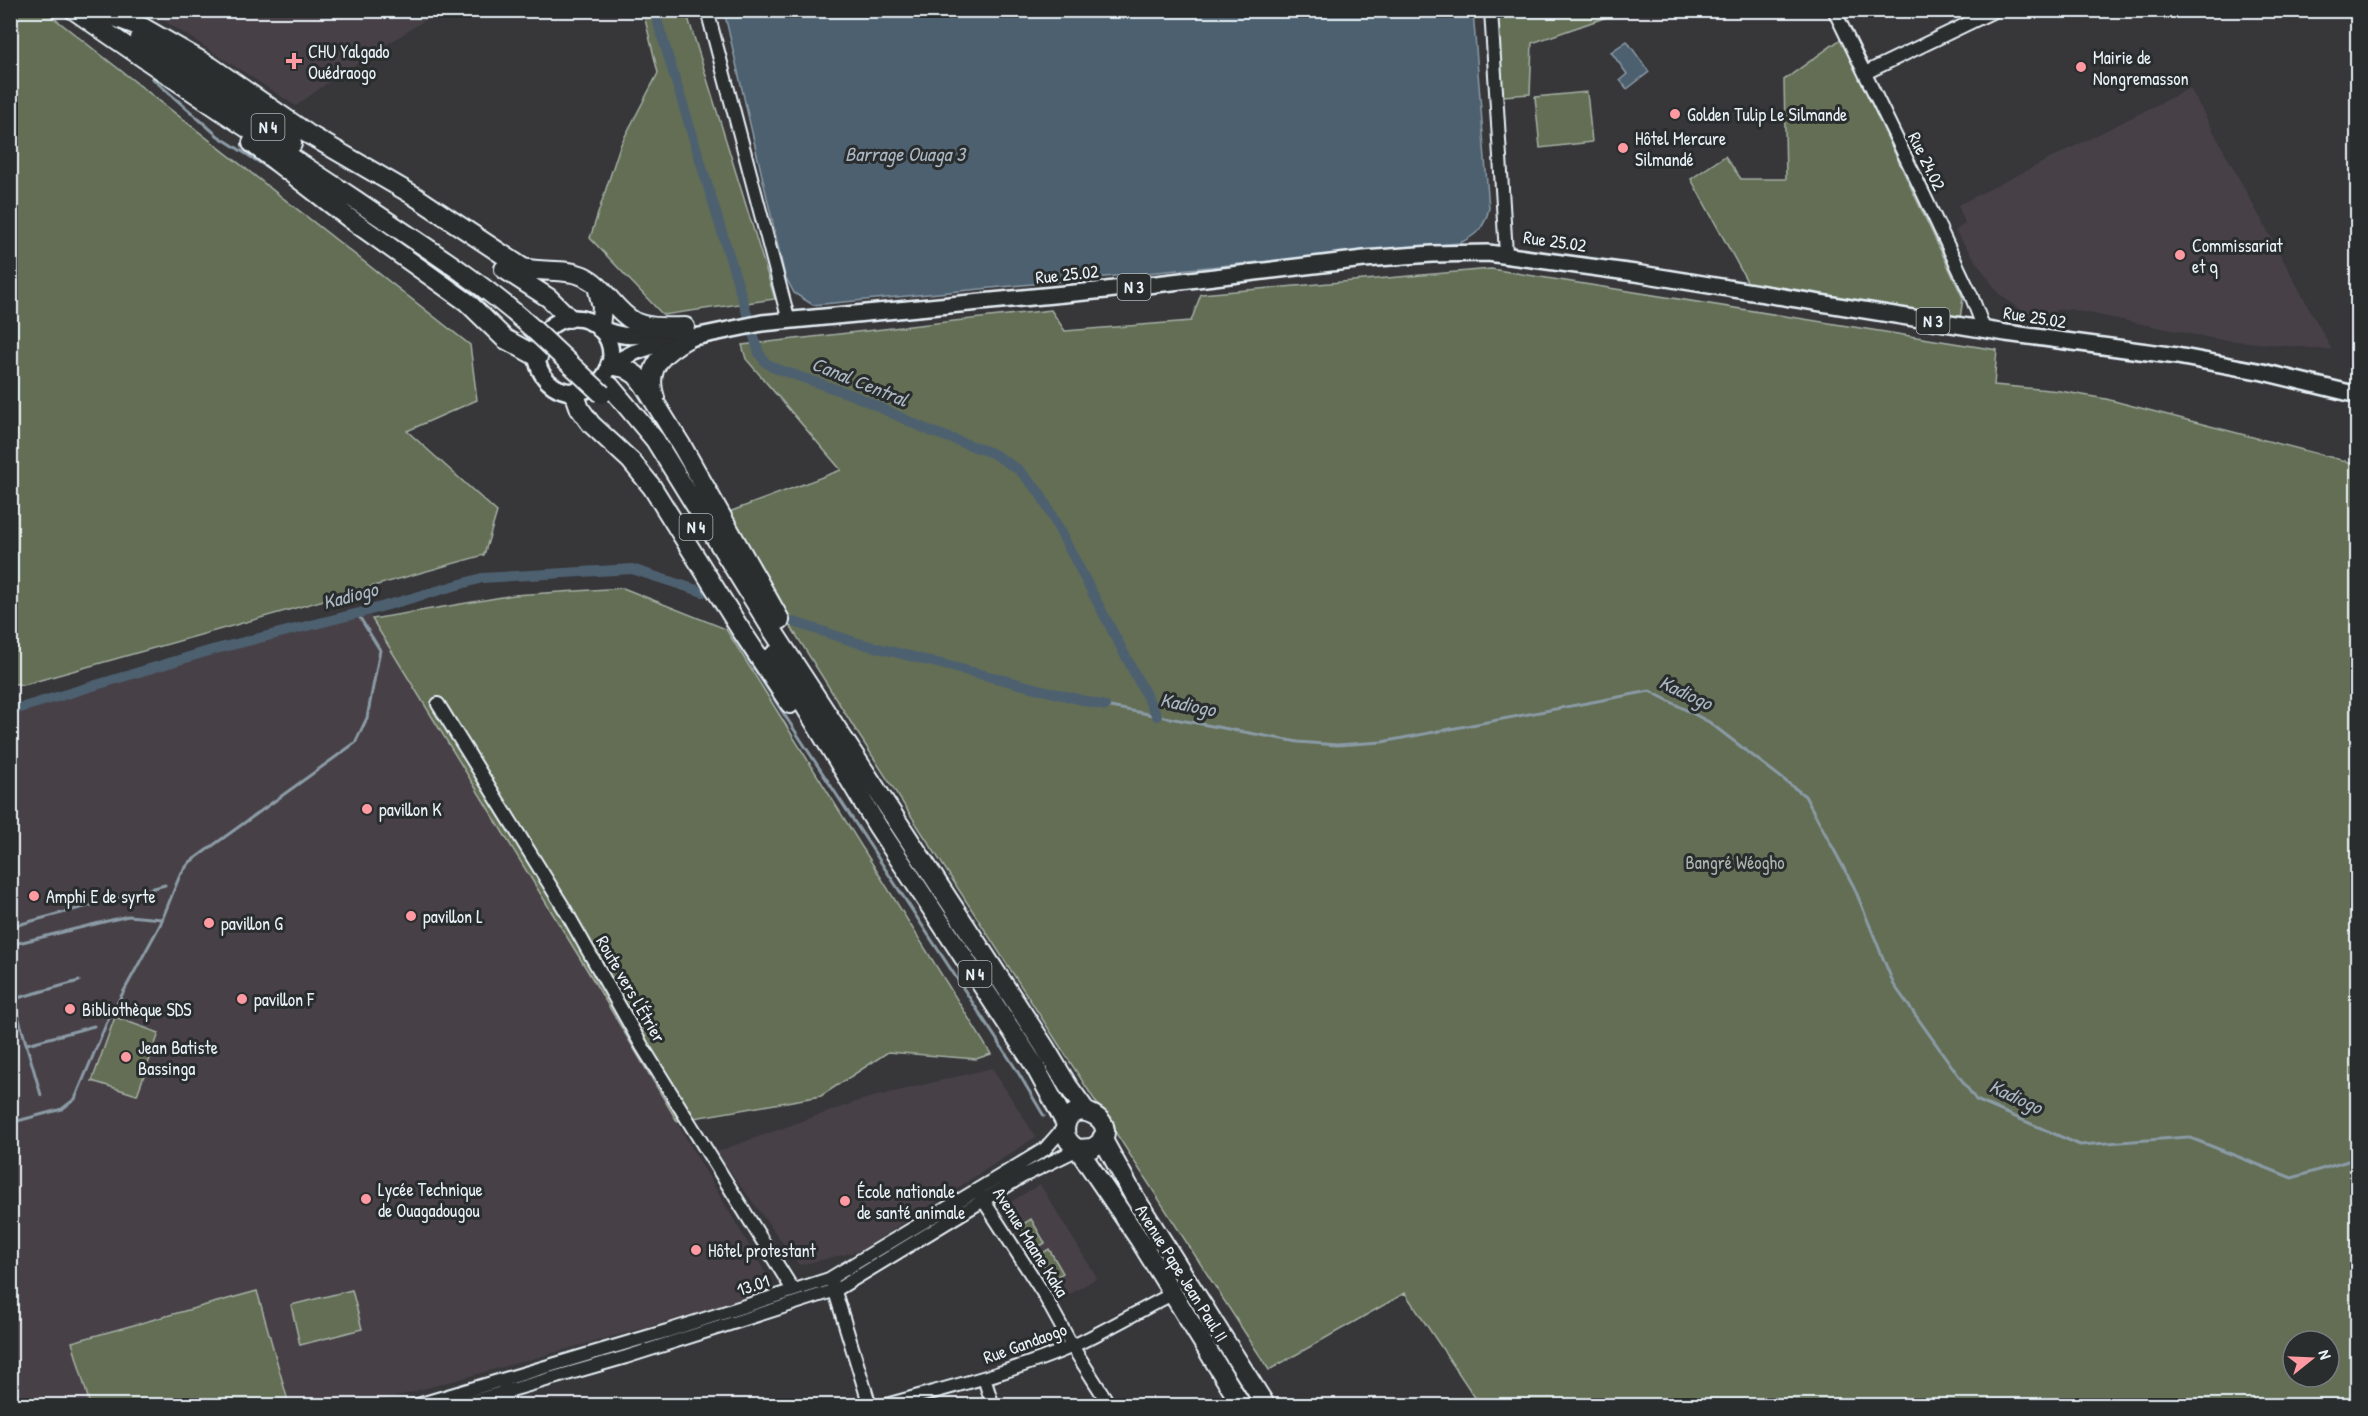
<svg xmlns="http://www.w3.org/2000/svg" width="2368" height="1416" viewBox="0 0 2368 1416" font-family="'Patrick Hand',sans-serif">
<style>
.built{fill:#464146}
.green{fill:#636e55;stroke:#a6b0a6;stroke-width:1.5;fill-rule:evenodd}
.water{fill:#4d6170;stroke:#8b9ba6;stroke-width:1.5}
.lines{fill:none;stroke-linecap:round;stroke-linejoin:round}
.stream{stroke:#8b9ba6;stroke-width:3}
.canal{stroke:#4d6170;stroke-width:10}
.minor-casing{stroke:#e8f1f8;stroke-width:16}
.major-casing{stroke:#e8f1f8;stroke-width:20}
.highway-casing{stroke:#e8f1f8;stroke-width:22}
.minor{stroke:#2a2d2e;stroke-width:12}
.major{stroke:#2a2d2e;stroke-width:15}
.highway{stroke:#2a2d2e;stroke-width:18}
.highway-bridge-casing{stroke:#e8f1f8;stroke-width:22;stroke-linecap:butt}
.highway-bridge{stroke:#2a2d2e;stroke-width:18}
.poi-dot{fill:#ff9aa2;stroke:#2a2d2e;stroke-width:2}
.labels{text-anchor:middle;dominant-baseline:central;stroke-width:6;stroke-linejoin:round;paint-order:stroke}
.shield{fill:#2a2d2e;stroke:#afb6bb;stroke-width:1.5}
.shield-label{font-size:16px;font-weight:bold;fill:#e8f1f8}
.poi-label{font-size:18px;fill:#e8f1f8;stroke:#2a2d2e;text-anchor:start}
.street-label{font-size:18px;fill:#e8f1f8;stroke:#2a2d2e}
.park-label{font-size:18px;fill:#acb6af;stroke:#2a2d2e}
.water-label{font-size:20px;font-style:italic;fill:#aab7c2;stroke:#2a2d2e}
</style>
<rect width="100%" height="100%" fill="#373639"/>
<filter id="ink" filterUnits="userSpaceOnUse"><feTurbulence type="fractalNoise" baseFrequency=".0167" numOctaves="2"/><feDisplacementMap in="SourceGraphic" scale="12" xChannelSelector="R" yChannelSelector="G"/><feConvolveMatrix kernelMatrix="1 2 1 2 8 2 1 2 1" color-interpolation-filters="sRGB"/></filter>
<g filter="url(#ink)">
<path class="built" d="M154 11V10L439 11 326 84 296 106 154 14Z
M2190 88 2332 350 2215 339 2069 309 2055 310 2054 315 2024 312 1999 294 1955 231 1965 223 1958 205Z
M367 611 586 968 776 1291 366 1405 11 1406V711L240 642Z
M992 1068 1036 1137 860 1251 799 1265 716 1152 861 1100Z
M1040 1184 1097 1278 1060 1300 1004 1206Z"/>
<path class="green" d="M11 10 45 11 470 345 477 400 407 431 497 512 484 555 23 685 11 683Z
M643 11H686L775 299 663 315 590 238 620 146 658 73Z
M1497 11V10L1624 11 1532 43 1530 94 1503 96Z
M1841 39 1963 298 1960 319 1748 283 1691 179 1725 156 1741 179H1786L1784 80Z
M1587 92 1592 142 1540 148 1535 97Z
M1491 269 1997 350 1994 385 2060 391 2106 399 2357 464V1405H1480L1405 1293 1269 1370 855 729 721 515 841 470 746 359 742 345 1051 310 1065 331 1191 321 1201 294ZM2293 1341H2329V1377H2293Z
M623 588 726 629 991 1054 976 1059 888 1052 821 1096 677 1121 586 968 372 619 514 595Z
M115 1017 159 1033 137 1095 92 1081Z
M1031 1219 1045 1243 1034 1250 1020 1226Z
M1049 1249 1063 1273 1052 1280 1038 1256Z
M352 1290 362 1329 300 1345 291 1305Z
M257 1291 288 1401 270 1406 90 1405 72 1342Z"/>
<path class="water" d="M724 11H1473L1489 208C1485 227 1477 235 1460 243L813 305 794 293 785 276Z
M1627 41 1649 72 1627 89 1620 80 1627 74 1611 52Z"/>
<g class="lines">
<path class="stream" d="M152 78 218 136 273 171
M731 633 1016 1069 1044 1116
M1105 706 1298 742 1337 745 1382 742 1650 691 1709 722 1805 796 1854 887 1894 985 1976 1100 2080 1145 2188 1137 2292 1178 2358 1158
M10 927 165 885
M10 945 128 916 162 919
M10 988 41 1095
M14 999 79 981
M27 1044 94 1026
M10 1123 62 1109 75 1099 107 1022 160 925 180 875 190 862 355 743 367 718 380 650 357 613"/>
<path class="canal" d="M654 10 759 353 765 362 772 367 855 396 930 431 992 453 1019 470 1040 493 1157 716
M794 622 855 642 1105 706
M10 711 212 650 367 611 482 578 632 569 703 592"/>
<g class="minor-casing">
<path id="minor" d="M707 10 789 321
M1491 10 1506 254
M1834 10 1924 195 1971 295 1984 329
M1865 73 1996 10
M438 704 564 908 642 1046 793 1290
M980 1195 1043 1293 1072 1346 1110 1406
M833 1285 870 1406
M984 1378 993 1406
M504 1385 510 1406
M414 1406 667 1331 829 1279 1045 1149 1066 1125
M456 1406 626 1357 836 1290 1023 1176 1078 1149
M883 1406C946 1388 1010 1373 1071 1347 1105 1331 1139 1311 1172 1294"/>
</g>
<g class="major-casing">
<path id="major" d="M537 355a37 37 0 1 1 74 0a37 37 0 1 1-74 0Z
M600 328C626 340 639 336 666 331
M610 365 635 352 656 345 762 323 1106 290 1364 259 1432 254 1488 253 1635 273 2006 333 2177 356 2263 372 2358 395"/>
</g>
<g class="highway-casing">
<path id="highway" d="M74 10C167 75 260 137 354 199 414 240 477 278 531 327
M99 11 144 28 210 66 308 134 413 195 523 268C542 273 566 268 583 276 605 286 614 311 635 322 649 329 670 327 685 327
M140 38 292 144
M252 143 349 218 467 302 505 339 538 357
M504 269 549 298 569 318
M597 286 602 307 600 328
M610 365 625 368 636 375 644 385 683 448 780 620
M610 386 655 440 771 628 1044 1046 1068 1086 1086 1111
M574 392 580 409 591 424 631 461 652 487 739 627 790 704
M655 398C644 366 665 351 690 337
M774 655 878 827 1033 1063 1066 1124
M1102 1138 1134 1196 1266 1406
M1078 1149 1092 1148C1132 1126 1067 1089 1065 1130 1065 1138 1071 1145 1078 1149L1139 1239 1242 1406"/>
</g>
<use href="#minor" class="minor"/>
<use href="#major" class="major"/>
<use href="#highway" class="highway"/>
<g class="highway-bridge-casing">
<path id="highway-bridge" d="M531 327 602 394"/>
</g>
<use href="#highway-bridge" class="highway-bridge"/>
</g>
</g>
<g class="poi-dot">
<path d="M291 52h6v6h6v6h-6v6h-6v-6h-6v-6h6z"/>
<circle cx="2081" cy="67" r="6"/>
<circle cx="1675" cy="114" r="6"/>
<circle cx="1623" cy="148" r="6"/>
<circle cx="2180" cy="255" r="6"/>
<circle cx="367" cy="809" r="6"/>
<circle cx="34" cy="896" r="6"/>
<circle cx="411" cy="916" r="6"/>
<circle cx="209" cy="923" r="6"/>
<circle cx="242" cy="999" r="6"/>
<circle cx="70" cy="1009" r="6"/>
<circle cx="126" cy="1057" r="6"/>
<circle cx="366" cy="1199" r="6"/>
<circle cx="845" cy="1201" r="6"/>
<circle cx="696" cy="1250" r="6"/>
</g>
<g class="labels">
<g class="shield">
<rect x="251.5" y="114" width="33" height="26" rx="4.5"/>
<rect x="1117.5" y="274" width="33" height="26" rx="4.5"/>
<rect x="1916.5" y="308" width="33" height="26" rx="4.5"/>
<rect x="679.5" y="514" width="33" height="26" rx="4.5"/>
<rect x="958.5" y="961" width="33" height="26" rx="4.5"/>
</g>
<g class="shield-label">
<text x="268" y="127">N 4</text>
<text x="1134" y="287">N 3</text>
<text x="1933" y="321">N 3</text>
<text x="696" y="527">N 4</text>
<text x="975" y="974">N 4</text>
</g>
<g class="poi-label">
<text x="308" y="51">CHU Yalgado<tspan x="308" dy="21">Ouédraogo</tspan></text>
<text x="2093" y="57">Mairie de<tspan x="2093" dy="21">Nongremasson</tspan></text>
<text x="1687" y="114">Golden Tulip Le Silmande</text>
<text x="1635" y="138">Hôtel Mercure<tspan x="1635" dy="21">Silmandé</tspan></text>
<text x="2192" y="245">Commissariat<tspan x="2192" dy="21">et q</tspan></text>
<text x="379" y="809">pavillon K</text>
<text x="46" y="896">Amphi E de syrte</text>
<text x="423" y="916">pavillon L</text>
<text x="221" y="923">pavillon G</text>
<text x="254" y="999">pavillon F</text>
<text x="82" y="1009">Bibliothèque SDS</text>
<text x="138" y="1047">Jean Batiste<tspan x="138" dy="21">Bassinga</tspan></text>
<text x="378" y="1189">Lycée Technique<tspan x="378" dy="21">de Ouagadougou</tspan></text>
<text x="857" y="1191">École nationale<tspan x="857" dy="21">de santé animale</tspan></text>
<text x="708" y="1250">Hôtel protestant</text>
</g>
<g class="street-label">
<text transform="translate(1927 161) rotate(64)">Rue 24.02</text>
<text transform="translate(1555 241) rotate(8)">Rue 25.02</text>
<text transform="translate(1067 274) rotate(-6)">Rue 25.02</text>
<text transform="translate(2035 317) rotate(9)">Rue 25.02</text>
<text transform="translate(631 989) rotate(60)">Route vers l'Étrier</text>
<text transform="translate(1031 1242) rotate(58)">Avenue Maane Kaka</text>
<text transform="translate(1182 1273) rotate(58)">Avenue Pape Jean Paul II</text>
<text transform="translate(753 1285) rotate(-18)">13.01</text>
<text transform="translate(1025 1343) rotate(-20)">Rue Gandaogo</text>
</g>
<g class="park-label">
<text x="1735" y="862">Bangré Wéogho</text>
</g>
<g class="water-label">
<text x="905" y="153">Barrage Ouaga 3</text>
<text transform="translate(860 381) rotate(22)">Canal Central</text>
<text transform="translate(350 595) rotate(-15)">Kadiogo</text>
<text transform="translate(1686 692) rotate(25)">Kadiogo</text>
<text transform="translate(1188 704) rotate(11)">Kadiogo</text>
<text transform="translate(2016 1096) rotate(25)">Kadiogo</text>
</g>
</g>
<rect width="2368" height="1416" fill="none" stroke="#2a2d2e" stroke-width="36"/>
<rect x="18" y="18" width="2332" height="1380" fill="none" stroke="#e8f1f8" stroke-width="2" filter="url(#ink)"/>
<g transform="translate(2311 1359) rotate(72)"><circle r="28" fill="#2a2d2e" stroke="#767b7f" stroke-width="1.5"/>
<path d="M0-4.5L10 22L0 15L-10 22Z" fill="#ff9aa2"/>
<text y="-9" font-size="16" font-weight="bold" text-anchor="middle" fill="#e8f1f8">N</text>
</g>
</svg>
